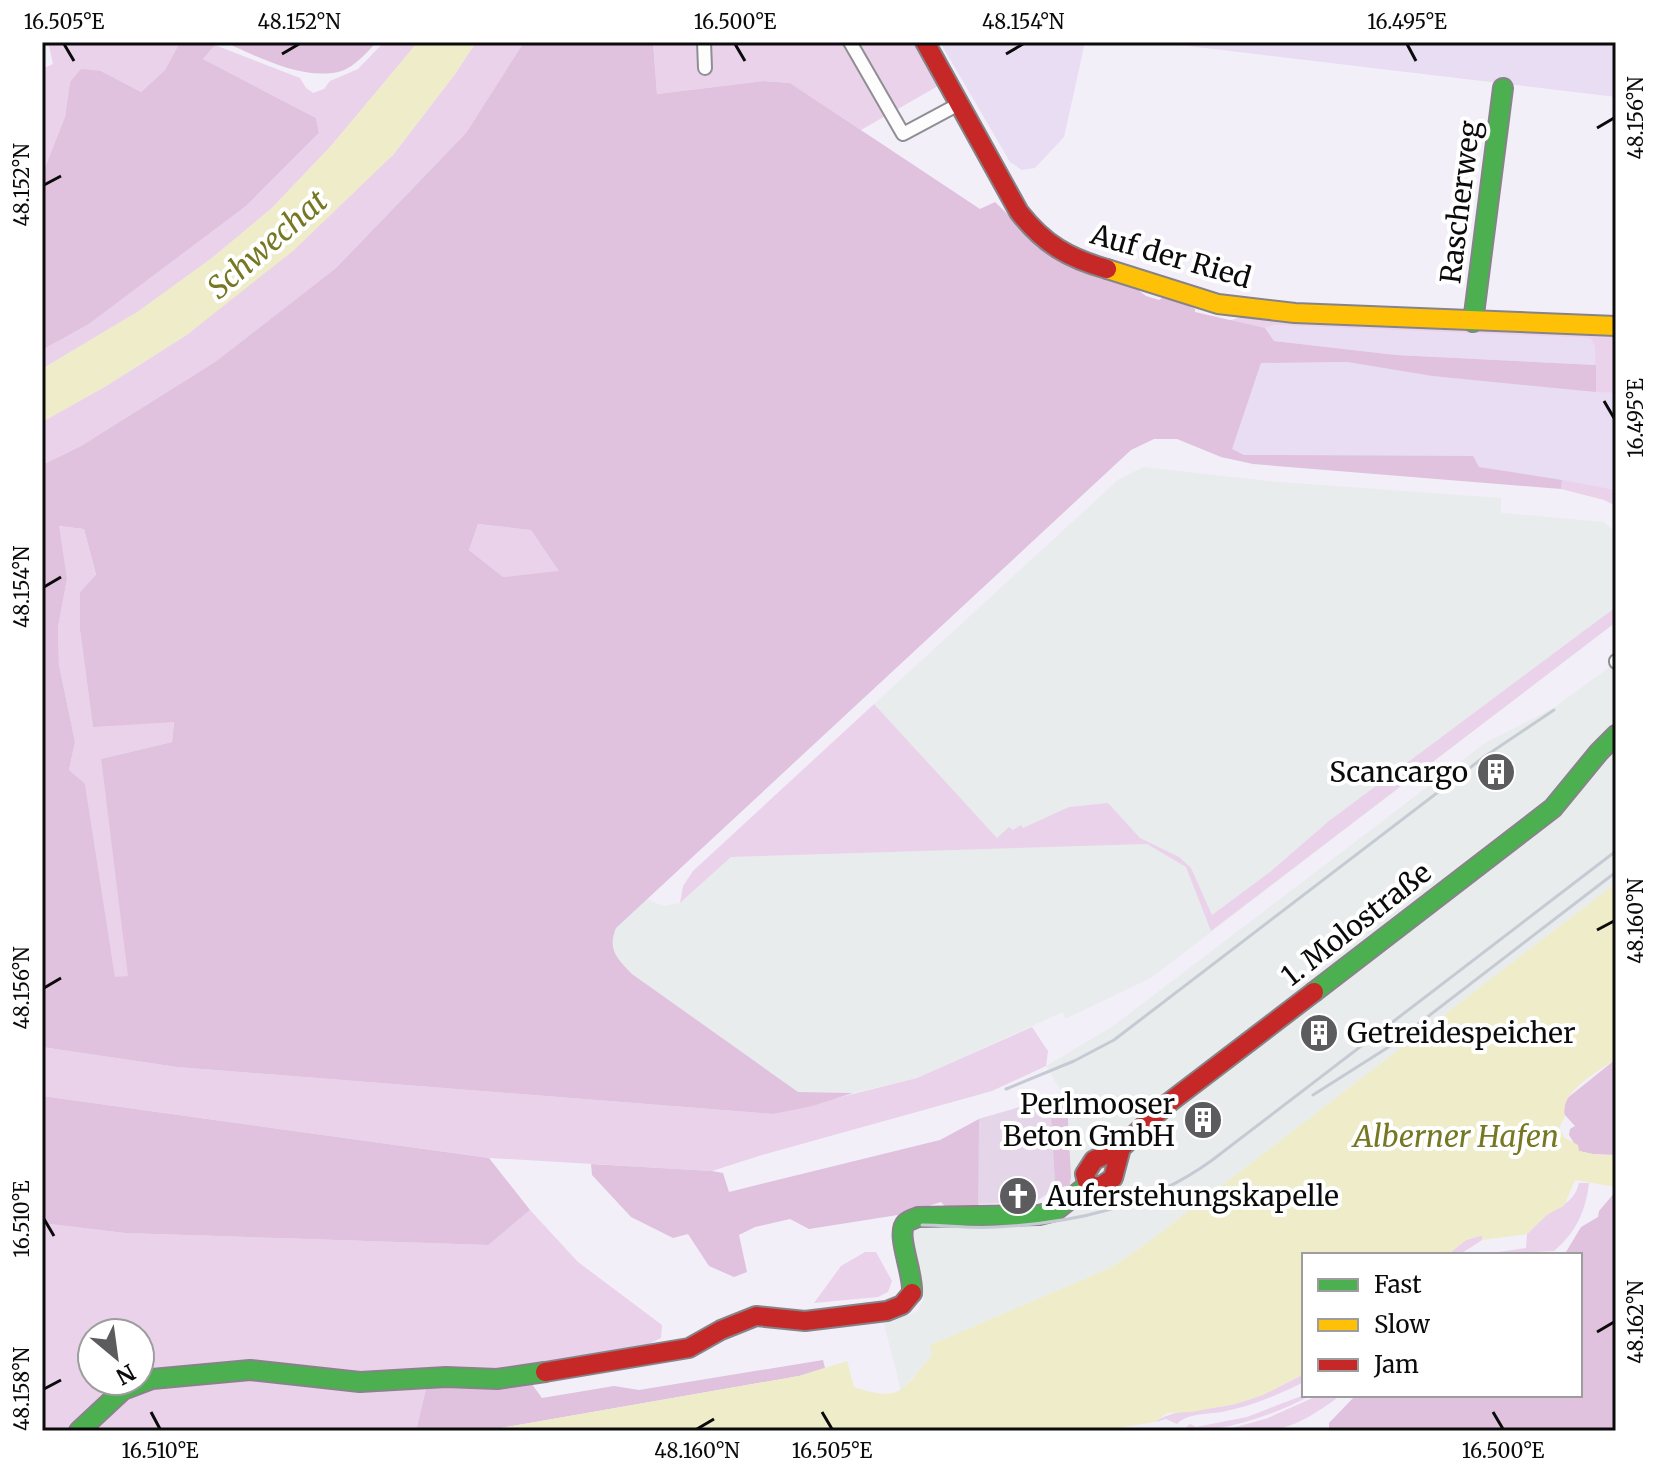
<svg xmlns="http://www.w3.org/2000/svg" width="1658" height="1473" viewBox="0 0 1658 1473" font-family="Merriweather,serif">
<style>
.industrial{fill:#e9eced}
.farmland{fill:#e8ddf3}
.green{fill:#ead2ea;fill-rule:evenodd}
.forest{fill:#e0c1de;fill-rule:evenodd}
.cemetery{fill:#e4d5e8}
.water{fill:#efecca}
.lines{fill:none;stroke-linecap:round;stroke-linejoin:round}
.street-casing{stroke:#8f8e92;stroke-width:16}
.fast-casing{stroke:#868488;stroke-width:22}
.slow-casing{stroke:#868488;stroke-width:22}
.jam-casing{stroke:#868488;stroke-width:22}
.street{stroke:#fdfdfe;stroke-width:12}
.fast{stroke:#4caf50;stroke-width:18}
.slow{stroke:#ffc107;stroke-width:18}
.jam{stroke:#c62828;stroke-width:18}
.rail{stroke:#c6cbd3;stroke-width:3}
.ticks{fill:none;stroke:#0b0b0b;stroke-width:3}
.labels{text-anchor:middle;dominant-baseline:central;stroke-width:8;stroke-linejoin:round;paint-order:stroke}
.street-label{font-size:28px;fill:#0b0b0b;stroke:#fff}
.poi-label{font-size:28px;fill:#0b0b0b;stroke:#fff;text-anchor:end}
.water-label{font-size:30px;font-style:italic;fill:#777823;stroke:#fff}
.neatline{fill:none;stroke:#0b0b0b;stroke-width:3}
.ticks-label{font-size:20px;text-anchor:middle;fill:#0b0b0b}
</style>
<rect width="100%" height="100%" fill="#f3eff8"/>
<path class="industrial" d="M1143 467 1268 481 1501 498V515L1504 513 1604 522 1616 533V622L1151 978 1065 1019 1063 1012 917 1078 853 1093 798 1092 632 974 620 962 612 950V938L616 928 646 899 664 906 680 903 731 857 1004 848 874 704 1119 479Z
M1616 662V883L1147 1243 1112 1267 930 1345 932 1355 901 1391 884 1324 918 1311 924 1297 910 1240 913 1232 929 1220 1036 1219 1068 1195 1067 1101 1046 1066 1113 1026 1485 743 1555 707Z"/>
<path class="farmland" d="M940 42H1085L1064 137 1035 168 1022 170 1010 162Z
M1155 42H1616V97Z
M1272 325 1590 338 1595 347 1596 365 1396 355 1274 341 1265 328Z
M1347 362 1432 376 1616 393V490L1479 467 1244 455 1231 450 1261 363Z"/>
<path class="green" d="M42 42H180L165 70 141 92 101 71 70 82 65 117 42 175V69L53 64 49 46 42 45Z
M384 42H418L331 146 271 209 212 258 139 311 42 369V350L89 324 246 206 319 133 316 118 203 59 215 45 300 78 306 88 313 93 324 89 330 81 358 69Z
M476 42H524L466 133 336 268 215 362 81 446 42 465V422L106 386 188 334 393 155 455 74Z
M653 42H914L938 86 861 130 790 83 764 81 657 94Z
M1244 316 1616 332V393L1596 392 1595 347 1590 338 1273 325 1265 328 1228 321Z
M1562 480 1616 490V506L1604 500 1561 489Z
M478 524 531 530 560 572 503 577 469 550Z
M58 526 84 529 96 576 80 592V630L93 726 174 721 172 742 101 759 129 976 115 978 85 785 69 770 75 742 59 665 58 627 67 579Z
M1616 607V622L1211 931 1186 867 1147 844 731 857 680 903 683 886 693 871 874 704 997 838 1009 827 1013 830 1021 825 1023 828 1069 807 1108 803 1140 838 1179 857 1191 868 1212 915 1270 872 1329 821Z
M1032 1027 1048 1051 1046 1066 992 1091 762 1155 712 1171 489 1158 42 1096V1047L177 1067 773 1114 917 1078Z
M1579 1183H1589C1586 1210 1576 1233 1554 1251L1478 1255 1526 1248 1527 1234C1533 1228 1540 1220 1547 1215 1562 1204 1574 1203 1579 1183Z
M530 1210 578 1262 662 1325 661 1338 624 1356 427 1385 416 1431H42V1223L125 1233 487 1245ZM92 1333H140V1381H92Z
M1483 1235 1482 1240 1459 1255H1447L1466 1240Z
M865 1252H876L892 1281 888 1292 878 1297 814 1303 841 1266Z
M1304 1374V1382C1279 1394 1253 1406 1226 1411 1210 1415 1188 1412 1177 1424L1166 1419 1155 1422C1174 1408 1209 1410 1234 1404 1259 1398 1281 1386 1304 1374Z
M1304 1395H1312C1273 1415 1227 1432 1182 1431L1190 1424 1196 1427 1247 1417Z
M1319 1395H1341C1321 1410 1298 1426 1273 1430 1257 1433 1239 1431 1222 1431L1268 1418Z"/>
<path class="forest" d="M180 42H208L215 45 203 59 316 118 319 133 246 206 89 324 42 350V175L65 117 70 82 81 69 101 71 141 92 165 70Z
M224 42H325L357 45 364 42H377C366 53 353 69 338 72 300 80 257 56 224 42Z
M524 42H653L657 94 764 81 790 83 980 209 995 202 1031 237 1130 284 1146 296 1159 300 1167 295 1195 309V312L1265 328 1274 341 1396 355 1596 365V392L1432 376 1347 362 1261 363 1232 449 1244 455 1473 456 1479 467 1562 480 1561 489 1253 464 1221 457 1177 439H1154L1131 450 616 928C607 949 617 959 632 974L798 1092 853 1093 812 1106 773 1114 177 1067 42 1047V465L81 446 215 362 336 268 466 133ZM478 524 531 530 559 571 503 577 469 550ZM59 526 84 529 96 575 80 592V630L93 727 174 722 172 742 101 759 128 976 115 977 85 784 69 770 75 742 59 665 58 627 67 579Z
M1616 1059V1155L1592 1154 1579 1151 1569 1135 1570 1129 1575 1126 1564 1114 1565 1100Z
M42 1096 489 1158 530 1210 488 1245 125 1233 42 1223Z
M1063 1096 1067 1101 1071 1177 1068 1195C1041 1181 1011 1193 983 1198L973 1212 949 1211 941 1202 904 1214 809 1229 790 1219 755 1227 739 1235 747 1272 734 1277 709 1266 688 1234 673 1238 631 1217 592 1175 591 1164 712 1171 723 1173 729 1192 940 1140 979 1119Z
M1616 1191V1431H1329V1423L1356 1395H1580V1255H1568L1566 1252 1581 1227 1598 1217 1599 1211Z
M823 1360 825 1368 799 1376 483 1431H416L427 1385 529 1380 542 1398 614 1386 639 1390Z"/>
<path class="cemetery" d="M1050 1098 1055 1179 1049 1193 1035 1202 978 1204 979 1119Z"/>
<path class="water" d="M418 42H476L455 74 393 155 293 251 188 334 106 386 42 422V369L139 311 212 258 271 209 331 146Z
M1616 883V1059C1598 1072 1558 1092 1565 1117L1559 1128 1565 1138 1578 1145 1579 1151 1598 1155H1616V1187L1575 1180 1564 1206 1548 1214 1527 1234 1482 1240V1235L1466 1240 1447 1255H1304V1374L1263 1395 1235 1404 1191 1412 1167 1413 1155 1422 1099 1431H483L799 1376 847 1361 854 1387C902 1403 902 1390 932 1355L930 1345 1112 1267 1147 1243Z"/>
<g class="lines">
<g class="street-casing">
<path id="street" d="M704 42 705 68
M850 42 903 134 959 104
M1616 661V662"/>
</g>
<g class="fast-casing">
<path id="fast" d="M1473 322 1503 88
M1314 992 1553 808 1599 752 1616 735
M912 1293C914 1274 895 1233 906 1223 909 1220 914 1219 918 1217L1039 1215 1055 1211 1088 1185
M79 1431 123 1390 152 1379 250 1370 360 1382 446 1377 497 1379 545 1372"/>
</g>
<g class="slow-casing">
<path id="slow" d="M1107 269 1218 304 1295 313 1616 326"/>
</g>
<g class="jam-casing">
<path id="jam" d="M925 42 1019 212C1044 244 1068 258 1107 269
M1121 1148 1113 1178 1100 1187 1088 1185 1085 1174 1094 1160 1121 1148 1166 1105 1314 992
M545 1372 689 1348 721 1330 756 1316 805 1321 887 1311 902 1305 912 1293"/>
</g>
<use href="#street" class="street"/>
<use href="#fast" class="fast"/>
<use href="#slow" class="slow"/>
<use href="#jam" class="jam"/>
<path class="rail" d="M1006 1089 1074 1061 1114 1040 1484 757 1554 710
M1313 1095 1387 1048 1616 872
M922 1225C947 1225 972 1229 996 1227 1074 1223 1147 1207 1211 1161L1616 851"/>
</g>
<path class="ticks" d="M64 44 74 61M735 44 745 61M1407 44 1416 61M282 54 299 44M1006 54 1023 44M1597 128 1614 118M44 185 61 176M1604 401 1614 418M44 587 61 577M1597 930 1614 921M44 988 61 978M44 1219 54 1236M1597 1332 1614 1322M44 1389 61 1380M151 1412 160 1429M822 1412 832 1429M1493 1412 1503 1429M697 1429 714 1419"/>
<defs>
<g id="building-disc" transform="scale(2)"><circle r="9.5" fill="#5c5b5e" stroke="#fff"/><path d="M-4-6H4V6H1V3H-1V6H-4ZM-2.5-4.3h1.7v1.8h-1.7ZM.8-4.3h1.7v1.8H.8ZM-2.5-1h1.7V.8h-1.7ZM.8-1h1.7V.8H.8Z" fill="#fff"/></g>
<g id="church-disc" transform="scale(2)"><circle r="9.5" fill="#5c5b5e" stroke="#fff"/><path d="M-1.2-6h2.4v3.5h3.3v2.4h-3.3V6h-2.4V-.1h-3.3v-2.4h3.3Z" fill="#fff"/></g>
</defs>
<g fill-rule="evenodd">
<use href="#building-disc" x="1496" y="772"/>
<use href="#building-disc" x="1319" y="1033"/>
<use href="#building-disc" x="1203" y="1120"/>
<use href="#church-disc" x="1018" y="1196"/>
</g>
<g class="labels">
<g class="street-label">
<text transform="translate(1460 202) rotate(-83)">Rascherweg</text>
<text transform="translate(1171 256) rotate(16)">Auf der Ried</text>
<text transform="translate(1356 924) rotate(-38)">1. Molostraße</text>
</g>
<g class="poi-label">
<text x="1468" y="772">Scancargo</text>
<text x="1347" y="1033" text-anchor="start">Getreidespeicher</text>
<text x="1175" y="1104">Perlmooser<tspan x="1175" dy="32">Beton GmbH</tspan></text>
<text x="1046" y="1196" text-anchor="start">Auferstehungskapelle</text>
</g>
<g class="water-label">
<text transform="translate(267 244) rotate(-41)">Schwechat</text>
<text x="1456" y="1136">Alberner Hafen</text>
</g>
</g>
<rect width="1658" height="1473" fill="none" stroke="#ffffff" stroke-width="88"/>
<rect x="1302" y="1253" width="280" height="144" fill="#ffffff" stroke="#9d9d9d" stroke-width="2"/>
<rect x="1318" y="1279" width="40" height="12" fill="#4caf50" stroke="#9d9d9d" stroke-width="2"/>
<text x="1374" y="1293" font-size="24" fill="#0b0b0b">Fast</text>
<rect x="1318" y="1319" width="40" height="12" fill="#ffc107" stroke="#9d9d9d" stroke-width="2"/>
<text x="1374" y="1333" font-size="24" fill="#0b0b0b">Slow</text>
<rect x="1318" y="1359" width="40" height="12" fill="#c62828" stroke="#9d9d9d" stroke-width="2"/>
<text x="1374" y="1373" font-size="24" fill="#0b0b0b">Jam</text>
<g transform="translate(116 1357) rotate(151)"><circle r="38" fill="#ffffff" stroke="#9d9d9d" stroke-width="2"/>
<path d="M0-6L14 30L0 20L-14 30Z" fill="#5c5b5e"/>
<text y="-12" font-size="22" font-weight="bold" text-anchor="middle" fill="#0b0b0b">N</text>
</g>
<rect x="44" y="44" width="1570" height="1385" class="neatline"/>
<g class="ticks-label">
<text x="64" y="29">16.505°E</text>
<text x="299" y="29">48.152°N</text>
<text x="735" y="29">16.500°E</text>
<text x="1023" y="29">48.154°N</text>
<text x="1407" y="29">16.495°E</text>
<text transform="translate(1636 118) rotate(-90)" y="7">48.156°N</text>
<text transform="translate(22 185) rotate(-90)" y="7">48.152°N</text>
<text transform="translate(1636 418) rotate(-90)" y="7">16.495°E</text>
<text transform="translate(22 587) rotate(-90)" y="7">48.154°N</text>
<text transform="translate(1636 921) rotate(-90)" y="7">48.160°N</text>
<text transform="translate(22 988) rotate(-90)" y="7">48.156°N</text>
<text transform="translate(22 1219) rotate(-90)" y="7">16.510°E</text>
<text transform="translate(1636 1322) rotate(-90)" y="7">48.162°N</text>
<text transform="translate(22 1389) rotate(-90)" y="7">48.158°N</text>
<text x="160" y="1458">16.510°E</text>
<text x="697" y="1458">48.160°N</text>
<text x="832" y="1458">16.505°E</text>
<text x="1503" y="1458">16.500°E</text>
</g>
</svg>
